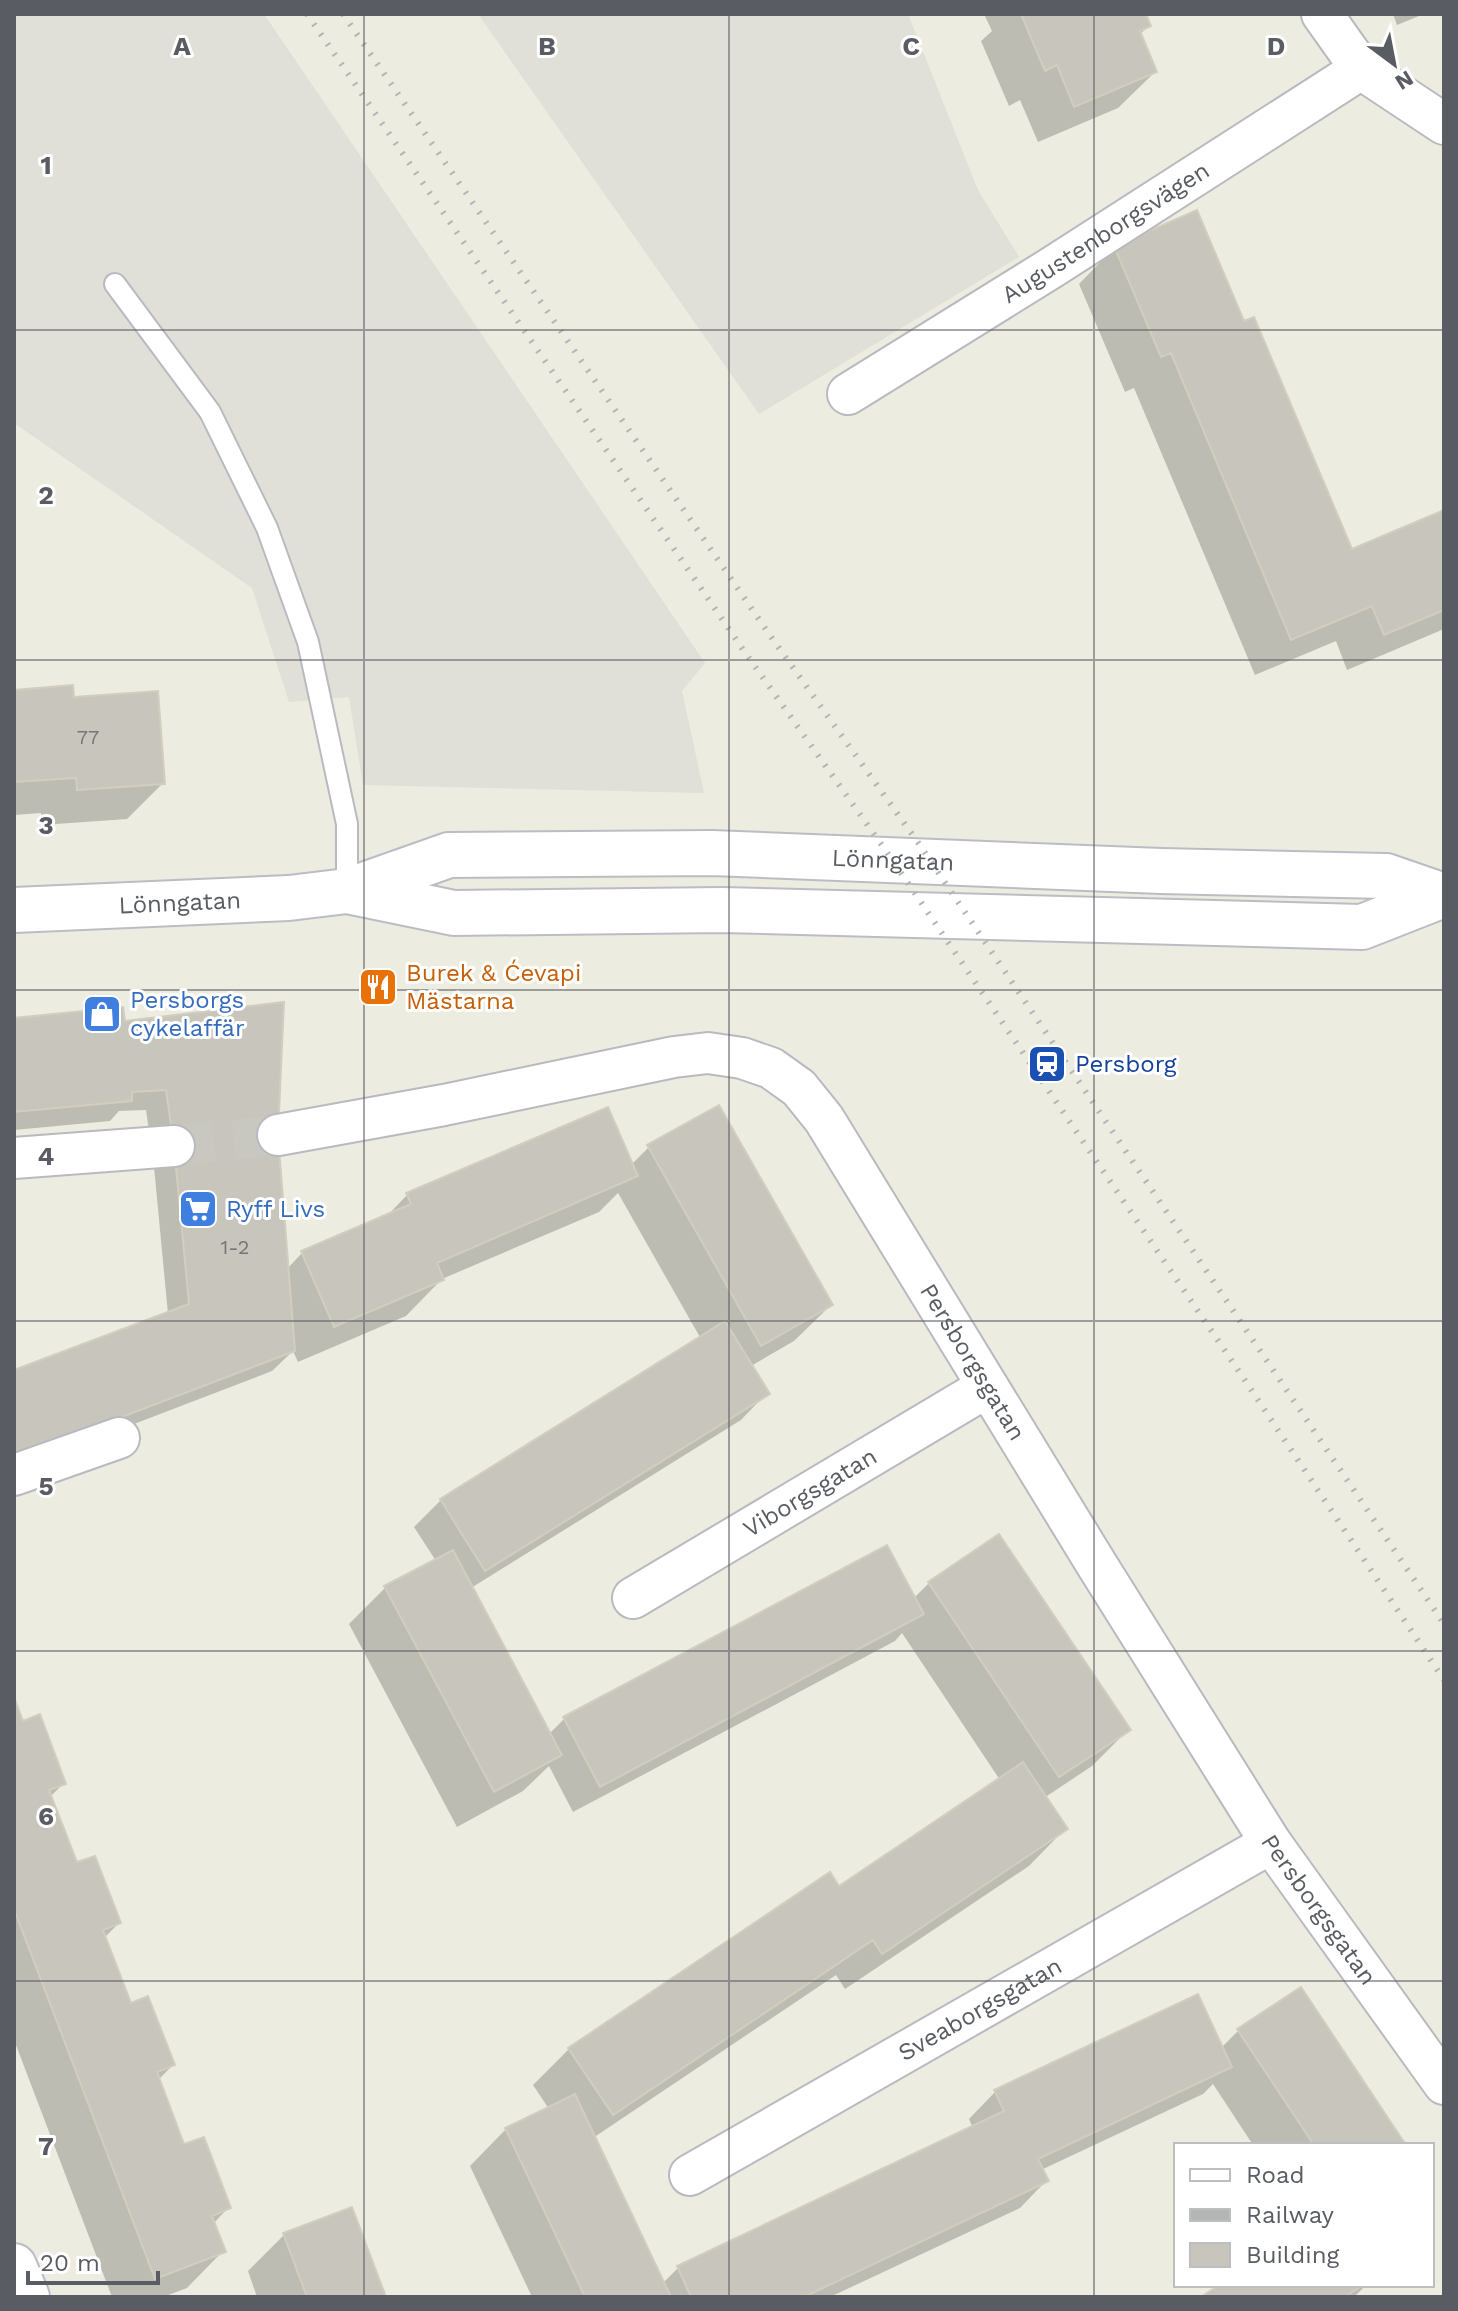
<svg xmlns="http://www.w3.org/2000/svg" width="1458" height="2311" viewBox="0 0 1458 2311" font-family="'Work Sans',sans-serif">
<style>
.industrial{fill:#e0dfd8}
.shadow{fill:#0003}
.building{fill:#c8c5bd;stroke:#d2cebe;stroke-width:2}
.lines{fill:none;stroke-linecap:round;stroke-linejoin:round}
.street-tunnel{stroke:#c8c8c0;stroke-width:40;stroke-dasharray:40 20;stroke-linecap:butt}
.lane-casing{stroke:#b8bac0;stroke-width:24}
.street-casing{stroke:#b8bac0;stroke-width:44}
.secondary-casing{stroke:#bbbdc5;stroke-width:48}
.lane{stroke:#fff;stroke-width:20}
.street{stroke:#fff;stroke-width:40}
.secondary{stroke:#fff;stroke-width:44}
.rail{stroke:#b4b5b5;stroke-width:6;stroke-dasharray:2 10;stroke-linecap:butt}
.grid{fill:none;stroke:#595c62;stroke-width:2;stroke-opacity:0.55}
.labels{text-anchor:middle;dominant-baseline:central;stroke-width:6;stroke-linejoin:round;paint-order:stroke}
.number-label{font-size:20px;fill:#757679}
.street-label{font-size:24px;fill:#595c62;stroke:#fff}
.food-label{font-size:24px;fill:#c56008;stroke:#fff;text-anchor:start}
.shop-label{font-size:24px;fill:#366cbe;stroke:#fff;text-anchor:start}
.transit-label{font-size:24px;fill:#164399;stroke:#fff;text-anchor:start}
.grid-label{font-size:26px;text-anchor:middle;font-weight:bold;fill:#595c62;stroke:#fff;stroke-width:6;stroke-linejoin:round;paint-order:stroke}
</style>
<rect width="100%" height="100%" fill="#edece0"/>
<path class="industrial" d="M14 14H264L705 663 682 691 704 793 363 785 349 697 289 702 252 588 14 423Z
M478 14H908L978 190 1019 257 759 414Z"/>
<path class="shadow" d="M984 14H1144L1149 26 1139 35 1155 72 1118 108 1038 142 1020 100 1009 106 981 41 992 31Z
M1393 14H1424L1397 25Z
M1115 247 1351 551 1444 512V629L1347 670 1336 641 1255 675 1134 388 1125 392 1079 284Z
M14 692 72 699 163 783 127 819 42 825 41 813 14 815Z
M14 1020 123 1023 276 1135 287 1269 302 1253 385 1218 407 1195 631 1165 649 1147 831 1305 794 1341 751 1366 767 1393 741 1420 471 1588 549 1734 564 1719 913 1599 929 1583 1128 1730 1092 1766 1044 1798 1065 1829 1029 1866 845 1989 836 1975 593 2138 662 2284 678 2268 973 2128 969 2119 995 2092 1221 2048 1238 2031 1404 2145H1253L1213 2084 1203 2094 1041 2170 1046 2181 1020 2208 830 2297H532L470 2166 506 2129 549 2109 533 2085 569 2049 839 1888 1000 1780 902 1633 895 1641 573 1812 549 1766 523 1791 457 1827 349 1624 386 1587 436 1561 414 1527 441 1500 701 1339 618 1193 599 1212 442 1279 406 1316 298 1362 293 1351 272 1371 14 1470V1372L168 1314 154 1167 146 1110 119 1111 110 1121 14 1130Z
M14 1703 22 1724 64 1783 50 1797 76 1865 119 1923 104 1938 130 2005 173 2065 158 2080 183 2146 228 2208 213 2224 223 2251 187 2288 163 2297H112L14 2040Z
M284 2235 384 2297H257L248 2271Z
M1222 2285H1366L1354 2297H1205Z"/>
<path class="building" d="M1021 14H1146L1151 26 1140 31 1157 72 1074 107 1057 65 1045 71Z
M1197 210 1244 321 1254 317 1352 549 1444 510V610L1384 635 1372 606 1291 640 1171 353 1161 357 1114 246Z
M73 685 74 697 158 691 165 784 77 790 76 778 14 782V690Z
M284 1002 278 1135 295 1351 14 1458V1370L189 1304 174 1146 166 1090 132 1092V1101L14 1112V1018L123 1007 125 1021Z
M719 1105 833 1305 761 1346 647 1145Z
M608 1107 638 1176 437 1263 444 1280 334 1327 301 1251 411 1204 406 1193Z
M725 1321 770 1394 485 1571 440 1499Z
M999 1534 1131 1730 1059 1777 928 1582Z
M887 1545 924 1614 600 1787 563 1717Z
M453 1550 562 1755 494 1792 384 1586Z
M14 1697 23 1721 40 1714 66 1784 49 1790 77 1862 95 1856 121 1923 103 1930 131 2003 148 1996 175 2065 157 2072 184 2144 204 2137 231 2208 212 2216 226 2252 155 2279 14 1909Z
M1023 1762 1068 1829 882 1954 873 1940 613 2115 568 2048 830 1872 839 1886Z
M1301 1987 1406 2145H1314L1237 2029Z
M1198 1994 1232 2067 1038 2159 1049 2181 804 2297H691L677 2266 1004 2111 994 2090Z
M575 2094 671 2297H585L505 2128Z
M352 2207 386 2297H307L283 2233Z
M1219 2285H1363L1345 2297H1201Z"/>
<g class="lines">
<path class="street-tunnel" d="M174 1146 278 1135"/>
<g class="lane-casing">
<path id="lane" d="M115 284 210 412 267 528 308 642 347 824V891"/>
</g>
<g class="street-casing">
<g id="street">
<path d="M1322 14 1361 69 1444 124"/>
<path id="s1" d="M848 394 1051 268 1361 69"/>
<path id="s2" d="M278 1135 444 1105 674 1057 708 1053 742 1058 771 1068 799 1088 824 1119 1097 1565 1271 1843 1444 2084"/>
<path d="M14 1158 174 1146"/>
<path d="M14 1475 119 1438"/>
<path id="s3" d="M633 1598 987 1387"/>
<path id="s4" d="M690 2175 1271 1843"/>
</g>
</g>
<g class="secondary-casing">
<g id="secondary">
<path d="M347 891 454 913 722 910 1362 927 1441 896"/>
<path id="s5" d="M14 910 289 898 347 891 449 855 712 853 1161 871 1386 876 1444 896"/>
<path d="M14 2266 27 2297"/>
</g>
</g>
<use href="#lane" class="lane"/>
<use href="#street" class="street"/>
<use href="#secondary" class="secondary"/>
<path class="rail" d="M307 14 744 651 893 861 1240 1373 1444 1680
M343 14 769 634 919 844 1444 1624"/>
</g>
<path class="grid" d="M364 14V2297M729 14V2297M1094 14V2297M14 330H1444M14 660H1444M14 990H1444M14 1321H1444M14 1651H1444M14 1981H1444"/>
<defs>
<g id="restaurant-square" transform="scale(2)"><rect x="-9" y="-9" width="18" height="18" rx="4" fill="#e8710a" stroke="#fff"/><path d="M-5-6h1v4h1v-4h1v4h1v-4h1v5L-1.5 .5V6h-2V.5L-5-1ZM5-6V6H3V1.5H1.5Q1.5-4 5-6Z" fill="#fff"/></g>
<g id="shop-square" transform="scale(2)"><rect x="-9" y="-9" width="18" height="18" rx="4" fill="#3f7fe0" stroke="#fff"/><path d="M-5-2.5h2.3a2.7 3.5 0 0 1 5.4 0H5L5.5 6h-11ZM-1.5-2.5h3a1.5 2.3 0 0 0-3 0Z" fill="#fff"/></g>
<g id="station-square" transform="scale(2)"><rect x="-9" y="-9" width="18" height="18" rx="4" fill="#1a4fb4" stroke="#fff"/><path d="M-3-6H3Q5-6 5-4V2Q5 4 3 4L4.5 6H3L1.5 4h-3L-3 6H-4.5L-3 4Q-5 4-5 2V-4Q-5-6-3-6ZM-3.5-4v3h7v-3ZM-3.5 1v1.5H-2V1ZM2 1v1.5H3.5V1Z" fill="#fff"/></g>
<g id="supermarket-square" transform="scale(2)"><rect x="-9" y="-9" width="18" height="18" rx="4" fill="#3f7fe0" stroke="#fff"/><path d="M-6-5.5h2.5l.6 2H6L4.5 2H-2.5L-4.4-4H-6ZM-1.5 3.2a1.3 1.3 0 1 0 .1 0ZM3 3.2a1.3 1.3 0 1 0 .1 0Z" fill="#fff"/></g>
</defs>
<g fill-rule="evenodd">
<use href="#restaurant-square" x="378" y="987"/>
<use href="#shop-square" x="102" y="1014"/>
<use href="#station-square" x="1047" y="1064"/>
<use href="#supermarket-square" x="198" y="1209"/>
</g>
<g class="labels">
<g class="number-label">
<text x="88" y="737">77</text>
<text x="235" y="1247">1-2</text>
</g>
<g class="street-label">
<text stroke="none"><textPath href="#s1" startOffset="304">Augustenborgsvägen</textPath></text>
<text stroke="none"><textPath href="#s5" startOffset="886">Lönngatan</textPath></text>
<text stroke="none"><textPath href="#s5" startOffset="166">Lönngatan</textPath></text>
<text stroke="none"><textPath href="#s2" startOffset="862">Persborgsgatan</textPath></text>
<text stroke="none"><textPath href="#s3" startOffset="206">Viborgsgatan</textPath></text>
<text stroke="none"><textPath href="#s2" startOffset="1510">Persborgsgatan</textPath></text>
<text stroke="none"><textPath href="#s4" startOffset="334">Sveaborgsgatan</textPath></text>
</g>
<g class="food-label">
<text x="406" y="973">Burek &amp; Ćevapi<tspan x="406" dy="28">Mästarna</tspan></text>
</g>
<g class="shop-label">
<text x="130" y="1000">Persborgs<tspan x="130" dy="28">cykelaffär</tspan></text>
<text x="226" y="1209">Ryff Livs</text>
</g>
<g class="transit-label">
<text x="1075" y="1064">Persborg</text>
</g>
</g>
<g class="grid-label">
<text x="182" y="55">A</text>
<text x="547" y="55">B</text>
<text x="911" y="55">C</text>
<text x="1276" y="55">D</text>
<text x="46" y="174">1</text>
<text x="46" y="504">2</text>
<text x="46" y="834">3</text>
<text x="46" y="1165">4</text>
<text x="46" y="1495">5</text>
<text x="46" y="1825">6</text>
<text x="46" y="2155">7</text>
</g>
<rect width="1458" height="2311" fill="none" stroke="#595c62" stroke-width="32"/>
<rect x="1174" y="2143" width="260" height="144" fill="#ffffff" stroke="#bdbec0" stroke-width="2"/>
<rect x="1190" y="2169" width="40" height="12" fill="#ffffff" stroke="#bdbec0" stroke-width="2"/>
<text x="1246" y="2183" font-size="24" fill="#595c62">Road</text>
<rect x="1190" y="2209" width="40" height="12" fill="#b4b5b5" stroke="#bdbec0" stroke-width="2"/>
<text x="1246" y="2223" font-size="24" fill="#595c62">Railway</text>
<rect x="1190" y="2243" width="40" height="24" fill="#c8c5bd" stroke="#bdbec0" stroke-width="2"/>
<text x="1246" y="2263" font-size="24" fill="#595c62">Building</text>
<g transform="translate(1394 64) rotate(148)" stroke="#ffffff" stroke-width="6" paint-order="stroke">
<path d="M0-6L14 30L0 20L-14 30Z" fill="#595c62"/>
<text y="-12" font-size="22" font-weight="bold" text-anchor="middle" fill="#595c62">N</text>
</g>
<path d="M28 2271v12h130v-12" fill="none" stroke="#595c62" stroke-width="4"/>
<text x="40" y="2271" font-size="24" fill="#595c62" stroke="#ffffff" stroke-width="6" paint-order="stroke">20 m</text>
</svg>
